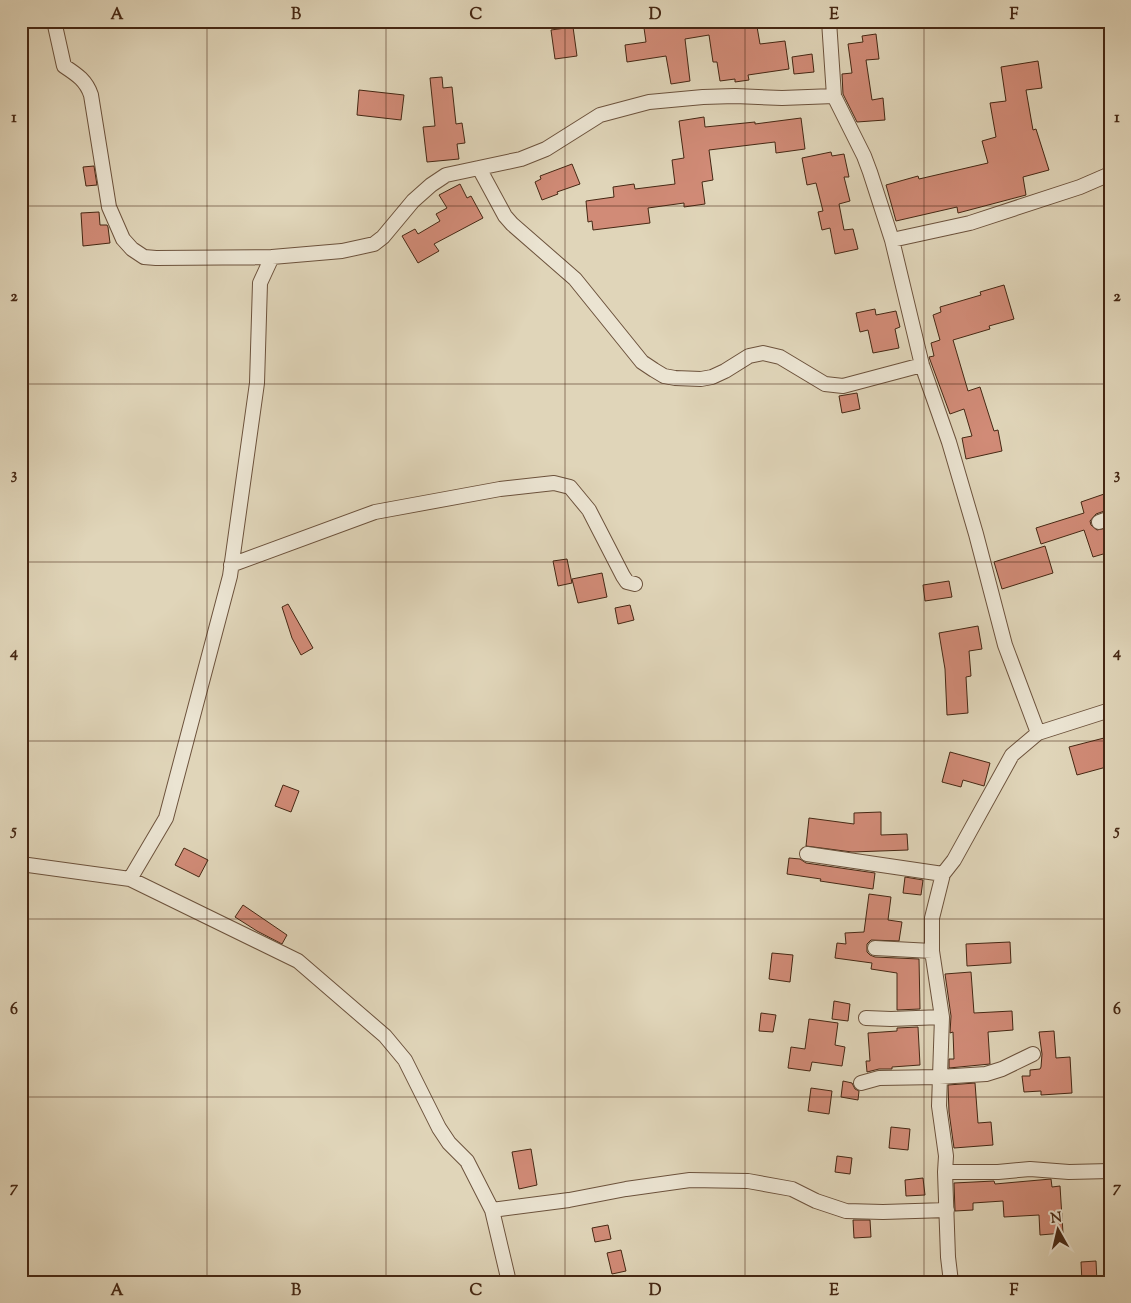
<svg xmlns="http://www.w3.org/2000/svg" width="1131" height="1303" viewBox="0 0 1131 1303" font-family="'Sorts Mill Goudy',serif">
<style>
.building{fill:#d18b77;stroke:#452713}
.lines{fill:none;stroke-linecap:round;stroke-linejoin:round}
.minor-casing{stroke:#6c523c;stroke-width:16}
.minor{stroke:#ebe4d2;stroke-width:14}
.grid{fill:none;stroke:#452713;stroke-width:1;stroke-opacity:0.55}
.neatline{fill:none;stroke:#452713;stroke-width:2}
.grid-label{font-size:16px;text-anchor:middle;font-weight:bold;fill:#452713}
</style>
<rect width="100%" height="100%" fill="#e0d5b9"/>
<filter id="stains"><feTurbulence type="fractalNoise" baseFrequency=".004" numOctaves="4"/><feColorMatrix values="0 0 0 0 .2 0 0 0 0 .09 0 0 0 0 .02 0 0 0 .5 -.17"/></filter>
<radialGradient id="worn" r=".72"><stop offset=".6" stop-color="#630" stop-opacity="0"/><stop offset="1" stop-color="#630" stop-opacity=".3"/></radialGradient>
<path class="building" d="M643 21H756L760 44 785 41 789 69 748 75 749 80 735 82V79L720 81 717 62H713L709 35 685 39 690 81 671 84 666 56 627 62 625 45 646 42Z
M573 27 577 56 555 59 551 30Z
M876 34 879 59 866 60 872 100 883 98 885 120 857 122 843 94 842 74 852 73 848 44 863 42 862 36Z
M812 54 814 72 794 74 792 57Z
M1038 61 1042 88 1026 90 1033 130 1036 129 1049 170 1023 177 1026 195 958 213 957 207 896 221 886 185 918 176 919 179 988 163 982 141 996 137 990 103 1006 101 1001 67Z
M442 77 443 88 452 87 456 124 462 123 465 143 457 144 459 159 427 162 423 127 435 126 430 78Z
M359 90 404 95 401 120 357 115Z
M704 117 705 127 755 122V124L801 118 805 149 776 153 775 142 709 150 713 180 702 182 705 204 684 207V203L648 208 650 223 593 230 592 221 588 222 586 201 614 197 613 187 634 184 635 189 675 184 672 160 684 158 679 121Z
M831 152 832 156 844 154 849 177H844L850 201 839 204 844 230 853 229 858 249 835 254 830 228 822 230 818 212 823 211 816 183 807 185 802 158Z
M572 164 580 184 557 192 558 194 542 200 535 182 541 179 540 176Z
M94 166 97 185 86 186 83 167Z
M460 184 467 198 471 196 483 218 434 244 439 251 418 263 402 236 415 229 418 234 440 221 436 214 447 208 439 195Z
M99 212 100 225H107L108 227 110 243 83 246 81 213Z
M1004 285 1014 319 989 326 990 329 953 340 968 391 980 387 994 431 998 430 1002 451 966 459 962 438 972 436 964 409 950 414 929 357 934 356 931 343 940 340 933 315 941 312 940 307 981 295 980 292Z
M875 309 876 315 896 311 900 327 895 329 899 348 873 353 868 330 860 332 856 313Z
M857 393 860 409 842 413 839 396Z
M1110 492V509L1096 514 1090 521 1091 525 1097 530 1110 527V552L1093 557 1084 530 1041 544 1036 528 1084 513 1081 502Z
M1045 546 1053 573 1002 589 994 562Z
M567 559 572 583 558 586 553 561Z
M602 573 607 597 578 603 572 579Z
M949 581 952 597 925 601 923 585Z
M288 604 313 648 301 655 292 638 282 607Z
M630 605 634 620 618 624 615 608Z
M978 626 982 649 969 651 971 676 966 677 968 713 947 715 945 669 939 633Z
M1104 738 1110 760V766L1077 775 1069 747Z
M950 752 990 763 984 786 963 780 961 787 942 782Z
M283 785 299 791 291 812 275 806Z
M881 812V835L907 834 908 850 852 852 806 846 809 818 854 824V813Z
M184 848 208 860 199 877 175 865Z
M789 858 800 859 806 863 875 873 873 889 820 881 821 879 787 874Z
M905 877 923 880 921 895 903 893Z
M869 894 891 897 888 920 902 922 899 941 871 940 867 944V952L870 955 875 957 919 959 920 1009 897 1010V973L871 969 872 963 835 958 837 943 846 944 845 933 864 932Z
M243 905 287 935 282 944 257 931 235 917Z
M1010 942 1011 963 967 966 966 944Z
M772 953 793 955 790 982 769 979Z
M971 972 974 1013 1012 1011 1013 1030 988 1032 990 1064 949 1068V1059H954L953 1032 950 1033 951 1016 945 974Z
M834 1001 850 1004 848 1021 832 1019Z
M761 1013 776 1015 773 1032 759 1031Z
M809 1019 838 1023 835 1045 845 1047 842 1066 812 1062 810 1071 788 1068 791 1047 805 1049Z
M918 1027 920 1065 892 1067V1069H879L867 1072 866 1061H870L868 1033 897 1031V1028Z
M1054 1031 1056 1058 1070 1057 1072 1093 1041 1095V1091L1024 1092 1022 1076H1030V1070L1040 1069 1041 1067 1042 1054 1039 1032Z
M843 1081 852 1083 855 1089 859 1091 858 1100 841 1097Z
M975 1083 978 1123 991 1122 993 1145 954 1148 949 1112 948 1085Z
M811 1088 832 1091 829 1114 808 1111Z
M891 1127 910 1129 908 1150 889 1148Z
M531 1149 537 1185 519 1189 512 1152Z
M837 1156 852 1158 850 1174 835 1172Z
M923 1178 925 1195 906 1196 905 1180Z
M1051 1179 1052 1187 1060 1186 1063 1233 1040 1235 1039 1215 1004 1217 1003 1201 973 1203V1210L955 1211 954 1183 994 1181 995 1184Z
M853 1220H870L871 1237 854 1238Z
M608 1225 611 1239 595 1242 592 1228Z
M621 1250 626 1271 612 1274 607 1253Z
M1096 1261 1097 1282H1082L1081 1262Z"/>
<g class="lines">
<g class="minor-casing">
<path id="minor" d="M54 21 64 66C76 74 86 80 91 95L109 207 123 239 132 249 144 257 156 258 272 257
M829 21 834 96 864 156 870 172 892 240 922 365 949 442 976 534 1005 645 1038 733
M479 168 505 216 512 224 575 279 642 362 654 370 664 376 675 378 701 379 712 377 725 371 749 356 763 353 780 357 825 384 843 386 922 365
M892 240 970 223 1080 187 1110 174
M1099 522 1110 518
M231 565 375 512 500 489 554 483 570 487 589 510 623 576 627 582 635 584
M807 854 943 874
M21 864 130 879 298 961 385 1036 405 1060 439 1128 449 1143 467 1161 492 1210 509 1282
M130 879 166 818 230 576 257 383 260 283 272 257 342 251 374 244 383 237 413 201 431 185 446 175 521 159 546 149 600 115 649 102 703 97 735 96 782 98 834 96
M875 948 932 951
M866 1018 891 1019 942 1017
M861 1083 879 1078 939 1077 986 1074 1002 1069 1033 1054
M945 1172H998L1030 1169 1069 1172 1110 1171
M492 1210 569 1200 626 1189 690 1180 748 1181 792 1189 816 1201 846 1211 883 1212 947 1210
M951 1282 948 1257 945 1172 946 1156 939 1106 942 1017 932 951V918L943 874 954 860 1012 755 1038 733 1110 710"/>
</g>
<use href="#minor" class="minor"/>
</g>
<path class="grid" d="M207 21V1282M386 21V1282M565 21V1282M745 21V1282M924 21V1282M21 206H1110M21 384H1110M21 562H1110M21 741H1110M21 919H1110M21 1097H1110"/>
<rect width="1131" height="1303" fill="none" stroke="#e0d5b9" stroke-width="55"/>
<g transform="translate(1058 1230) rotate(352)" stroke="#ebe4d2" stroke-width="4" paint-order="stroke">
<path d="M0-4L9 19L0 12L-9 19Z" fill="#452713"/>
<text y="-8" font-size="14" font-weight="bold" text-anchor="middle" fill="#452713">N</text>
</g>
<rect x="28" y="28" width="1076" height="1248" class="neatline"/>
<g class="grid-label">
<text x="117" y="19">A</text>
<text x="296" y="19">B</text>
<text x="476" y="19">C</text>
<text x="655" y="19">D</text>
<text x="834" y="19">E</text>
<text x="1014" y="19">F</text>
<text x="14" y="122">1</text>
<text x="1117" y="122">1</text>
<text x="14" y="301">2</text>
<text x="1117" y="301">2</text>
<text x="14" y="479">3</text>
<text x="1117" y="479">3</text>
<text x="14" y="657">4</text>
<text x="1117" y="657">4</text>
<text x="14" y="835">5</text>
<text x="1117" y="835">5</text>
<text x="14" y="1014">6</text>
<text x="1117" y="1014">6</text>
<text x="14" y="1192">7</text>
<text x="1117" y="1192">7</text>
<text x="117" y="1295">A</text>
<text x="296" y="1295">B</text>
<text x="476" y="1295">C</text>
<text x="655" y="1295">D</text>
<text x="834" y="1295">E</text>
<text x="1014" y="1295">F</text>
</g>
<rect width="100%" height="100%" filter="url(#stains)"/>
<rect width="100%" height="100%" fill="url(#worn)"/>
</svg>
